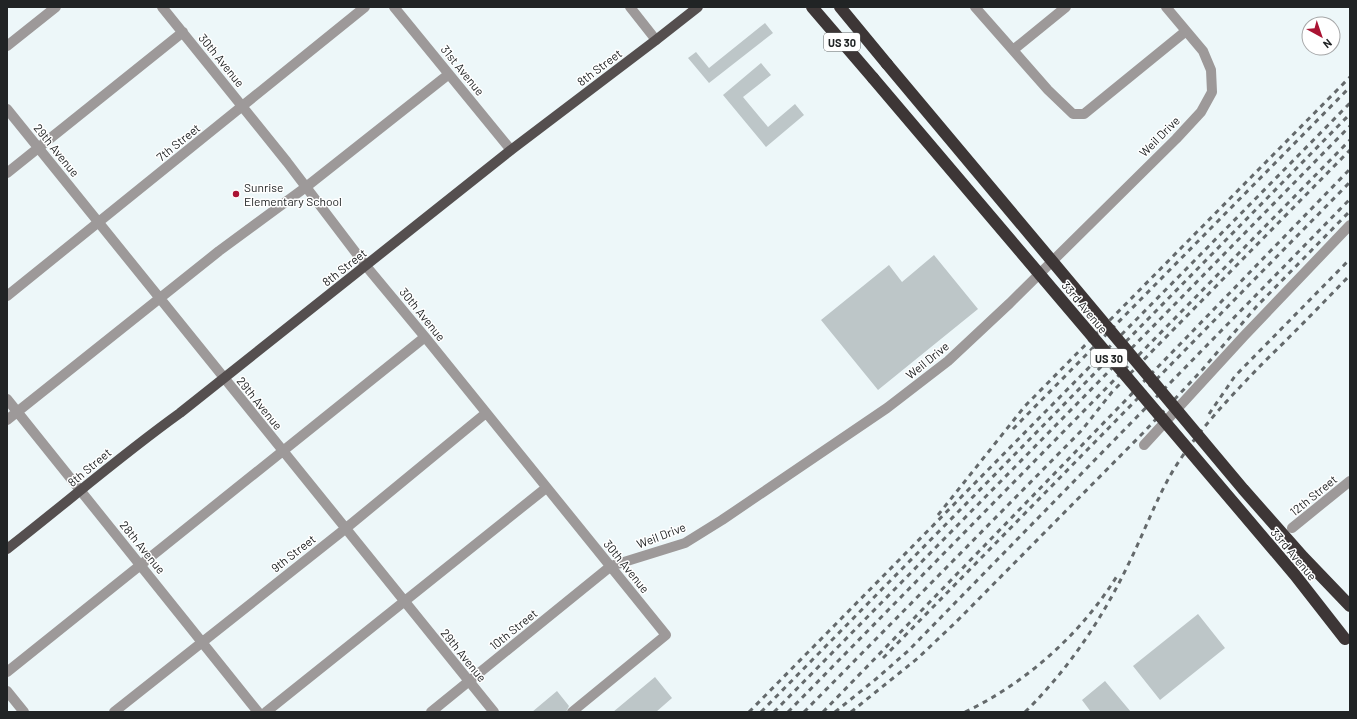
<svg xmlns="http://www.w3.org/2000/svg" width="1357" height="719" viewBox="0 0 1357 719" font-family="Barlow,sans-serif">
<style>
.building{fill:#bdc6c8}
.lines{fill:none;stroke-linecap:round;stroke-linejoin:round}
.minor{stroke:#9d9999;stroke-width:10}
.major{stroke:#554f4f;stroke-width:10}
.highway{stroke:#3d3636;stroke-width:12}
.rail{stroke:#64696b;stroke-width:3;stroke-dasharray:5 5;stroke-linecap:butt}
.highway-bridge{stroke:#3d3636;stroke-width:12}
.poi-dot{fill:#aa1333;stroke:#fff;stroke-width:1.5}
.labels{text-anchor:middle;dominant-baseline:central;stroke-width:3;stroke-linejoin:round;paint-order:stroke}
.shield{fill:#fff;stroke:#646666;stroke-width:1}
.shield-label{font-size:11px;font-weight:bold;fill:#212425}
.street-label{font-size:12px;fill:#212425;stroke:#fff}
.poi-label{font-size:12px;fill:#212425;stroke:#fff;text-anchor:start}
</style>
<rect width="100%" height="100%" fill="#edf7f9"/>
<path class="building" d="M765 23 773 33 709 83 688 58 696 52 709 68Z
M761 63 771 75 743 97 768 127 795 104 804 115 766 147 723 95Z
M934 255 978 309 878 390 821 320 889 265 902 282Z
M1198 614 1225 648 1160 700 1133 666Z
M655 677 672 698 656 712H613Z
M1105 681 1131 712H1091L1082 700Z
M557 691 569 706 566 712H532Z"/>
<g class="lines">
<path class="minor" d="M162 7 287 162 366 266 425 337 666 635 572 712
M394 7 511 150
M630 7 656 40
M975 7 1048 90 1073 114H1084L1186 31
M7 46 56 7
M1013 50 1066 7
M7 109 494 712
M7 173 183 32
M7 296 365 7
M7 399 258 712
M7 420 219 251 306 187 449 74
M1144 445 1244 336 1350 225
M1292 528 1350 481
M7 672 425 337
M7 691 24 712
M114 712 345 529 486 413
M266 712 546 488
M431 712 611 566 685 543 722 520 887 408 948 361 1010 303 1176 139 1201 112 1212 92 1211 70 1203 51 1166 7"/>
<path class="major" d="M7 549C65 504 120 456 180 413L511 150 656 40 698 7"/>
<path class="highway" d="M812 7 873 78
M840 7 887 64"/>
<path class="rail" d="M1209 414 1235 376 1350 259
M1013 429 1350 87
M938 515 1025 406 1350 77
M883 658 1350 182
M749 712 1350 103
M761 712 1350 114
M774 712 1350 126
M788 712 1350 140
M804 712 1082 430 1112 392 1350 150
M823 712 1350 169
M835 712 876 679 908 651 1350 199
M851 712 918 658 956 622 1143 433 1202 370 1257 306 1350 211
M965 712C1026 683 1081 634 1117 576
M1025 712C1068 670 1102 619 1128 565 1144 533 1156 499 1174 469 1199 429 1232 395 1265 361 1294 333 1322 304 1350 275"/>
<path class="highway-bridge" d="M887 64 1243 489 1303 557 1350 606
M873 78 1295 575 1345 639"/>
</g>
<circle class="poi-dot" cx="236" cy="194" r="4"/>
<g class="labels">
<g class="shield">
<rect x="824" y="33" width="36" height="18" rx="3"/>
<rect x="1091" y="349" width="36" height="18" rx="3"/>
</g>
<g class="shield-label">
<text x="842" y="42">US 30</text>
<text x="1109" y="358">US 30</text>
</g>
<g class="street-label">
<text transform="translate(222 60) rotate(51)">30th Avenue</text>
<text transform="translate(599 67) rotate(-37)">8th Street</text>
<text transform="translate(463 70) rotate(51)">31st Avenue</text>
<text transform="translate(1159 136) rotate(-45)">Weil Drive</text>
<text transform="translate(178 142) rotate(-39)">7th Street</text>
<text transform="translate(57 150) rotate(51)">29th Avenue</text>
<text transform="translate(344 267) rotate(-38)">8th Street</text>
<text transform="translate(1085 307) rotate(50)">33rd Avenue</text>
<text transform="translate(423 314) rotate(51)">30th Avenue</text>
<text transform="translate(927 360) rotate(-39)">Weil Drive</text>
<text transform="translate(260 403) rotate(51)">29th Avenue</text>
<text transform="translate(89 467) rotate(-40)">8th Street</text>
<text transform="translate(1313 495) rotate(-39)">12th Street</text>
<text transform="translate(661 535) rotate(-21)">Weil Drive</text>
<text transform="translate(143 547) rotate(51)">28th Avenue</text>
<text transform="translate(293 553) rotate(-38)">9th Street</text>
<text transform="translate(1294 554) rotate(50)">33rd Avenue</text>
<text transform="translate(627 566) rotate(51)">30th Avenue</text>
<text transform="translate(513 629) rotate(-39)">10th Street</text>
<text transform="translate(464 655) rotate(51)">29th Avenue</text>
</g>
<g class="poi-label">
<text x="244" y="187">Sunrise<tspan x="244" dy="14">Elementary School</tspan></text>
</g>
</g>
<rect width="1357" height="719" fill="none" stroke="#212425" stroke-width="16"/>
<g transform="translate(1321 36) rotate(140)"><circle r="19" fill="#ffffff" stroke="#a6a7a8"/>
<path d="M0-3L7 15L0 10L-7 15Z" fill="#aa1333"/>
<text y="-6" font-size="11" font-weight="bold" text-anchor="middle" fill="#212425">N</text>
</g>
</svg>
